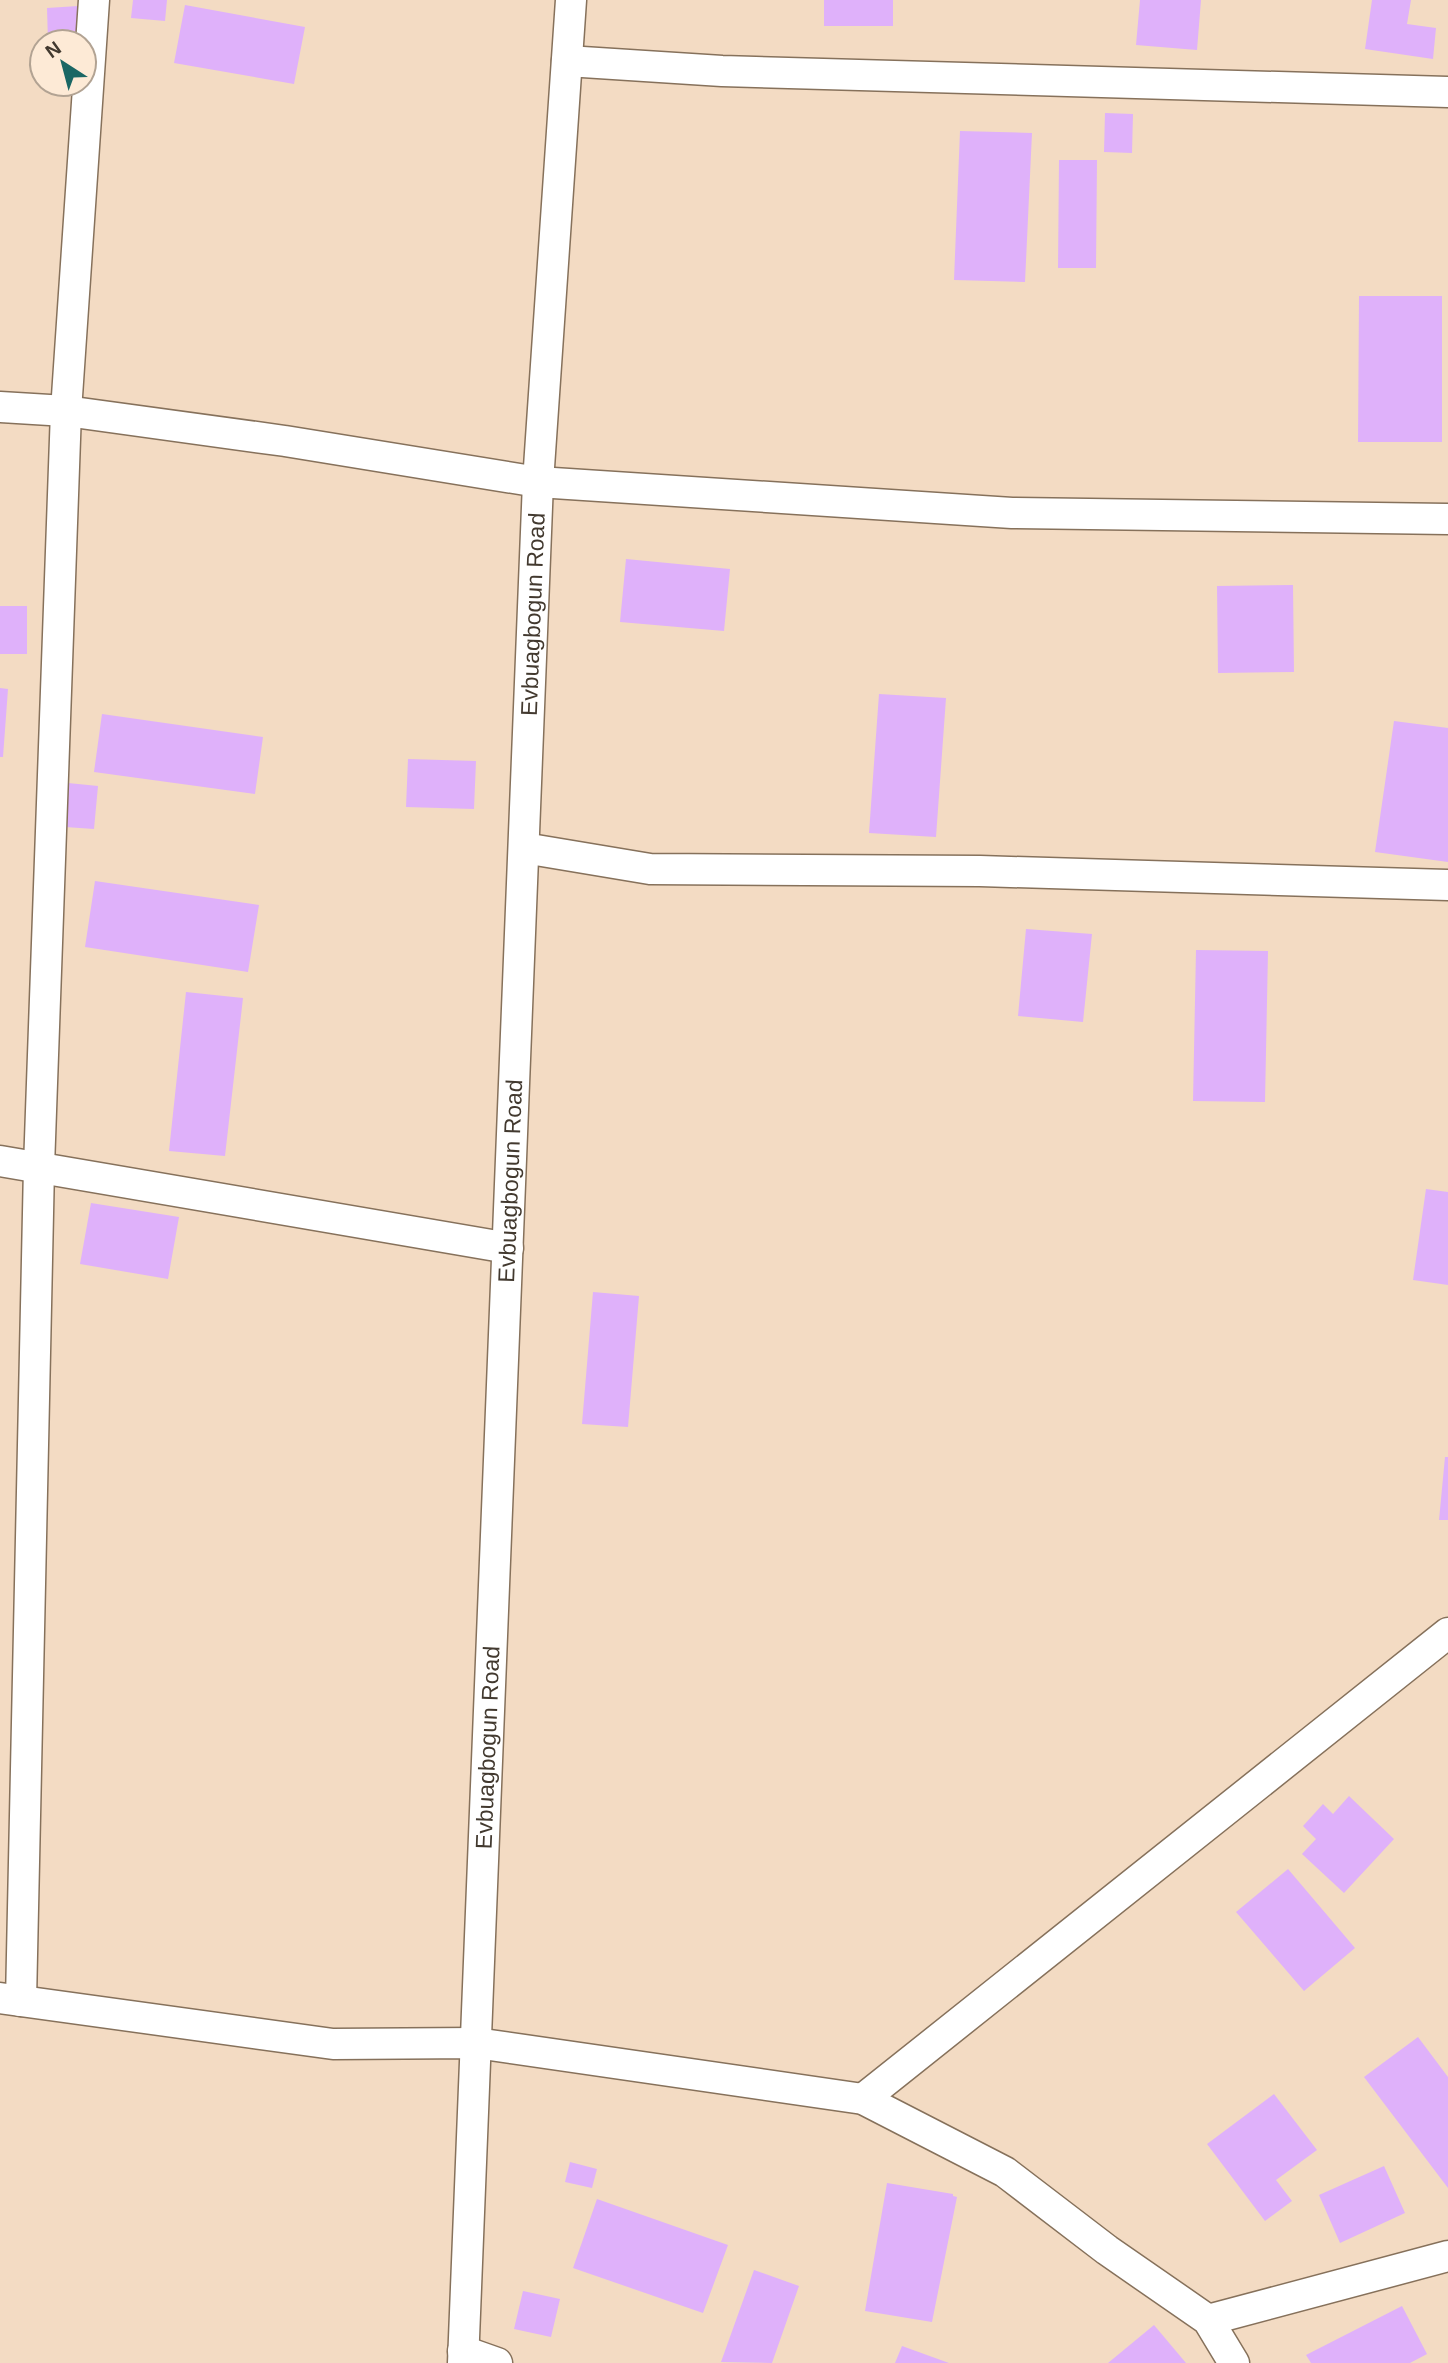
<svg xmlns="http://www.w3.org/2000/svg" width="1448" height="2363" viewBox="0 0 1448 2363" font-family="Arial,sans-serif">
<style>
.building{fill:#dfb1fa}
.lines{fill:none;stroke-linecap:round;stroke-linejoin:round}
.street-casing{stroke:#86715b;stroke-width:33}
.street{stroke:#fff;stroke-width:30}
.labels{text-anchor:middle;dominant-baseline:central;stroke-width:6;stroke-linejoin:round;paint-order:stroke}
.street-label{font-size:23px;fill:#42392f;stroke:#fdead6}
</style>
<rect width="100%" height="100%" fill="#f3dbc3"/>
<path class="building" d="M133 0H167L165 21 131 18Z
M824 0H893V26H824Z
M1140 0H1201L1197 50 1136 45Z
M1372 0H1411L1407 24 1436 28 1433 59 1365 49Z
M185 5 305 27 294 84 174 63Z
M78 6 79 42H48L47 8Z
M1105 113 1133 114 1132 153 1104 152Z
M960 131 1032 133 1025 282 954 280Z
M1059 160H1097L1096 268H1058Z
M1359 296H1442V442H1358Z
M626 559 730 569 724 631 620 622Z
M1293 585 1294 672 1218 673 1217 586Z
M0 606H27V654H0Z
M0 688 8 689 3 757H0Z
M879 694 946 698 936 837 869 833Z
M102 714 263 737 255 794 94 772Z
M1394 721 1448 728V862L1375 852Z
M408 759 476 761 474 809 406 807Z
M68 783 98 786 94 829 65 827Z
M95 881 259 905 248 972 85 947Z
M1026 929 1092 934 1083 1022 1018 1016Z
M1196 950 1268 951 1265 1102 1193 1101Z
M186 992 243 998 225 1156 169 1151Z
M1426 1189 1448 1192V1285L1413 1280Z
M91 1203 179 1217 168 1279 80 1264Z
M593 1292 639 1296 628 1427 582 1424Z
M1445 1457H1448V1520H1439Z
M1349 1796 1394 1839 1344 1893 1302 1854 1316 1839 1303 1826 1323 1804 1333 1814Z
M1288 1869 1355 1948 1304 1991 1236 1912Z
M1418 2037 1448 2077V2188L1364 2077Z
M1274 2094 1317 2150 1276 2180 1292 2201 1265 2221 1207 2144Z
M570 2162 597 2169 592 2188 565 2182Z
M1384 2166 1405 2213 1340 2243 1319 2195Z
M887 2183 953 2194V2196L957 2197 932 2322 865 2311Z
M597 2199 728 2245 703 2313 573 2268Z
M754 2270 799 2286 772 2363 721 2362Z
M523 2291 560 2299 551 2337 514 2329Z
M1402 2306 1427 2354 1410 2363H1311L1306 2355Z
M1154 2325 1186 2363H1108Z
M902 2346 949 2363H895Z"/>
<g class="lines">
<g class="street-casing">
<g id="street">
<path d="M567 61 722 71 1448 92"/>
<path d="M0 407 66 411 285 441 538 482 1012 513 1448 519"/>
<path d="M524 848 650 869 980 871 1448 885"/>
<path d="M0 1161 508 1248"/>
<path d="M0 1998 333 2044 476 2043 863 2099 1005 2172 1107 2250 1208 2320 1234 2363"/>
<path d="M21 2001 39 1167 66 411 94 0"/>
<path d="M863 2099 1448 1633"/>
<path d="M1208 2320 1448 2256"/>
<path d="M463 2351 497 2363"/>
<path id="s1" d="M463 2363 538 482 571 0"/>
</g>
</g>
<use href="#street" class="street"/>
</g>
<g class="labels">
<g class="street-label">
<text stroke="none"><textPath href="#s1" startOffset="1750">Evbuagbogun Road</textPath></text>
<text stroke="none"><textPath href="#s1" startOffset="1183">Evbuagbogun Road</textPath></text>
<text stroke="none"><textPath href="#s1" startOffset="616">Evbuagbogun Road</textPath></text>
</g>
</g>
<g transform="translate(63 63) rotate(324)"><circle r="33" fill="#fdead6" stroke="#b2a393" stroke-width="2"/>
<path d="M0-5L12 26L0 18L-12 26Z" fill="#1a6764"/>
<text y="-10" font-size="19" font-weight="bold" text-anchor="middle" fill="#42392f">N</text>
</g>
</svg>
